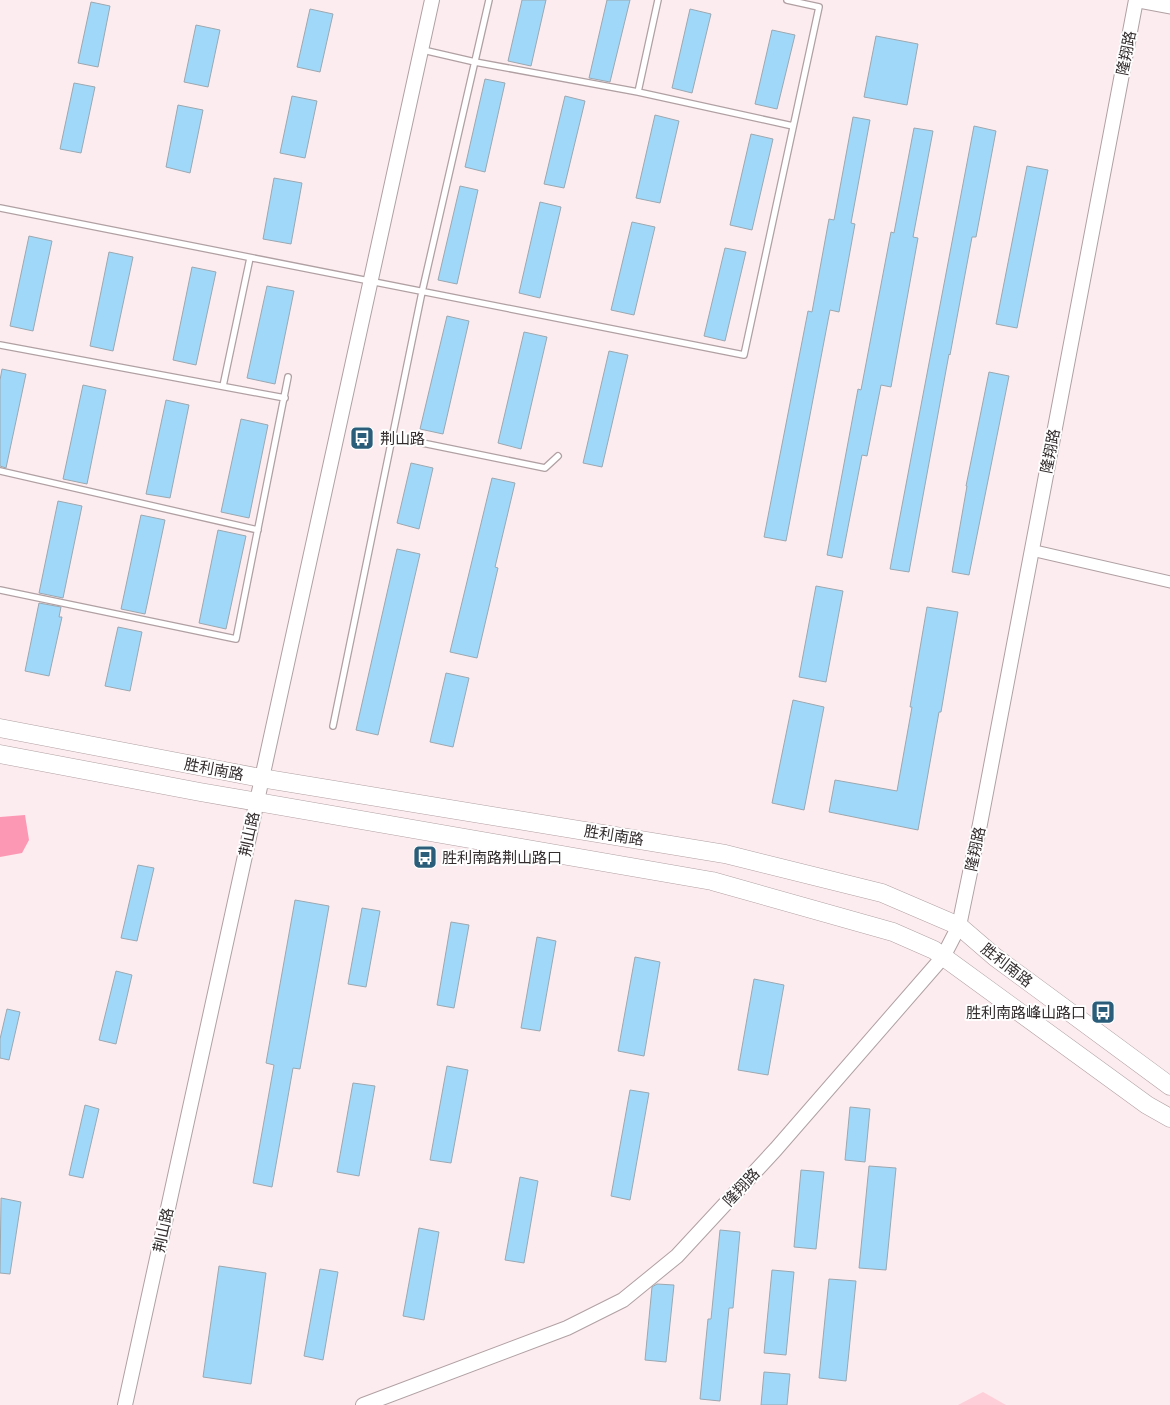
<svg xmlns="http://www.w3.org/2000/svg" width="1170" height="1405" viewBox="0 0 1170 1405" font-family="'Public Sans','Noto Sans SC',sans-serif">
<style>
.green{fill:#fecfd9}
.water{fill:#fd98b4}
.building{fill:#a0d8fa;stroke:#9ba8b0}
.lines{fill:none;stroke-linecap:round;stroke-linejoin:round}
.service-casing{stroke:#b0a0a3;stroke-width:8}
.minor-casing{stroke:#b0a0a3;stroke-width:13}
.tertiary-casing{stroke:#b0a0a3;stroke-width:16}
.secondary-casing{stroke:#b0a0a3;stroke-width:17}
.primary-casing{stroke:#b0a0a3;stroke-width:19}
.service{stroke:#fff;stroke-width:5.5}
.minor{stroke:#fff;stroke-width:11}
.tertiary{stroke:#fff;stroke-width:14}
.secondary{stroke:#fff;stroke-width:15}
.primary{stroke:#fff;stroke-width:18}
.labels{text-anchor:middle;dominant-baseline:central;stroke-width:4;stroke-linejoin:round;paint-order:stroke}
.street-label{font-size:15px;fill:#332d2e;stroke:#fefefe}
.poi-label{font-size:15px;fill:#332d2e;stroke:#fefefe;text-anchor:start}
</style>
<rect width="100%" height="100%" fill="#fdecef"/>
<path class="green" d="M983 1392 1006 1405H958Z"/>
<path class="water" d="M25 815 29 840 22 853 0 857V817Z"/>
<path class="building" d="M522 0H546L531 66 508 61Z
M607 0H630L610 82 589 78Z
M91 2 110 6 98 67 78 63Z
M310 9 333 14 320 72 297 67Z
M690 9 711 14 692 93 672 88Z
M196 25 220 30 208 87 184 82Z
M772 30 795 35 777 109 755 104Z
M876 36 918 44 907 105 864 97Z
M485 79 505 83 485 172 465 167Z
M74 83 95 87 81 153 60 149Z
M292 96 317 101 305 158 280 153Z
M565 96 585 101 564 188 544 184Z
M178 105 203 110 190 173 166 167Z
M655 115 679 121 660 203 636 198Z
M853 117 870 120 851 223 855 224 839 312 830 310 786 541 764 537 808 311 812 312 829 219 834 220Z
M974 126 996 131 976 237H972L950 355 949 354 909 572 890 569Z
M914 128 933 131 913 237 918 238 891 387 881 385 867 456 862 455 842 558 827 555 858 389 861 390 891 232 894 233Z
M751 134 773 139 752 230 730 225Z
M1027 166 1048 170 1017 328 996 324Z
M274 178 302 183 291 244 263 239Z
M460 186 478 190 457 284 438 280Z
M540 202 561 207 540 298 519 293Z
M632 222 655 227 634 315 611 310Z
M29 236 52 241 33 331 10 326Z
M725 248 746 252 725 341 704 336Z
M109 252 133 257 113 351 90 346Z
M192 267 216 272 196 365 173 360Z
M267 286 294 291 275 384 247 378Z
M447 316 469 321 443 434 420 429Z
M524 332 547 337 521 449 498 443Z
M609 351 628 355 602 467 583 463Z
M2 369 26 374 6 468 0 466V380Z
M989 372 1009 376 969 575 952 572 967 486H966Z
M83 385 106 390 87 484 63 479Z
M166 400 189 405 170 498 146 494Z
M241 419 268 425 249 518 221 512Z
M411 463 433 468 419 529 397 523Z
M492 478 515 483 495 567 498 568 477 658 450 652Z
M58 501 82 506 63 598 39 593Z
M141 515 165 520 145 614 121 609Z
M218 530 246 536 226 629 199 623Z
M397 549 420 554 378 735 356 730Z
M816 586 843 591 826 682 799 677Z
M39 603 61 607 59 617H62L49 676 25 671Z
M927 607 958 612 941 712H939L918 830 829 812 835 780 897 791 912 707H910Z
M118 627 142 632 130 691 105 686Z
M446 673 469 678 453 747 430 742Z
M793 700 824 707 804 810 772 803Z
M138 865 154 868 137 941 121 938Z
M295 900 329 906 300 1069 293 1068 272 1187 253 1183 274 1065 266 1063Z
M362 908 380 911 366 987 348 984Z
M451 922 469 925 454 1008 437 1005Z
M537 937 556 941 540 1031 521 1028Z
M635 957 660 962 644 1056 618 1051Z
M116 971 132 975 116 1044 99 1040Z
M754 979 784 985 768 1075 738 1070Z
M7 1009 20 1012 9 1060 0 1058V1039Z
M447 1066 468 1070 451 1163 430 1160Z
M353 1083 375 1086 359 1176 337 1172Z
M630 1090 649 1093 630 1200 611 1196Z
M85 1105 99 1109 83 1178 69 1175Z
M850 1107 870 1109 865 1162 845 1160Z
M869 1166 896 1168 886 1270 859 1268Z
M801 1170 824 1172 816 1249 794 1247Z
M520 1177 538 1181 524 1263 505 1260Z
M1 1198 21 1202 10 1274 0 1273Z
M419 1228 439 1232 424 1320 403 1316Z
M720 1230 740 1232 733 1308H729L720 1401 700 1399 708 1319H711Z
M219 1266 266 1273 251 1384 203 1377Z
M320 1269 338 1272 323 1360 304 1356Z
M772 1270 794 1272 786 1355 764 1353Z
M829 1279 856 1281 846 1381 819 1378Z
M657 1284 674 1285 666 1362 645 1360 652 1287Z
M764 1372 790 1374 787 1405H761Z"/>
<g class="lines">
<g class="service-casing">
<path id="service" d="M423 50 475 62 638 92 793 126
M638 92 658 0
M0 208 744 355 819 7 787 0
M0 345 285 398
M223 386 250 258
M393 437 545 468 558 456
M0 471 258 530
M0 590 236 639 288 377
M333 726 422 292 489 0"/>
</g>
<g class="minor-casing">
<path id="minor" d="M1031 550 1170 582"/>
</g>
<g class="tertiary-casing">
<path id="tertiary" d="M125 1405 432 0
M363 1405 567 1328 623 1300 677 1256 776 1149 943 957 959 926 980 824 1136 0"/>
</g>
<g class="secondary-casing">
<path id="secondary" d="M1138 0 1170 6"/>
</g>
<g class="primary-casing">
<path id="primary" d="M0 728 261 778 725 854 882 893 959 926 995 957 1170 1086
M0 754 200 792 712 881 893 932 934 950 1147 1105 1170 1118"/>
</g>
<use href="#service" class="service"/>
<use href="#minor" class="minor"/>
<use href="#tertiary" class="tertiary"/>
<use href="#secondary" class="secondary"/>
<use href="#primary" class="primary"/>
</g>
<defs>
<g id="bus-square" transform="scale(1.25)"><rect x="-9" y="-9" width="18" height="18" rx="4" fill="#295d79" stroke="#fefefe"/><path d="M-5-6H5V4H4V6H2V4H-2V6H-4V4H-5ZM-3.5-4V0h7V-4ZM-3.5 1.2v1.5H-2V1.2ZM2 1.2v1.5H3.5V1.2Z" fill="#fff"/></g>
</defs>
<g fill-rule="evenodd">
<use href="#bus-square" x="362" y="438"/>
<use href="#bus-square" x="425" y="857"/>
<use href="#bus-square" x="1103" y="1012"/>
</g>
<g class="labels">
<g class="street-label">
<text transform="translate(1126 53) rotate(-79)">隆翔路</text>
<text transform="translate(1050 451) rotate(-79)">隆翔路</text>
<text transform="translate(214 769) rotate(11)">胜利南路</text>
<text transform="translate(249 834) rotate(-78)">荆山路</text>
<text transform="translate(614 835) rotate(9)">胜利南路</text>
<text transform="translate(975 849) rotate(-78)">隆翔路</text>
<text transform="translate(1007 965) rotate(38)">胜利南路</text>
<text transform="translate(741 1187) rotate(-47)">隆翔路</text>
<text transform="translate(163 1230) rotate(-78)">荆山路</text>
</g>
<g class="poi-label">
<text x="380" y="438">荆山路</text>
<text x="442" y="857">胜利南路荆山路口</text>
<text x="1086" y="1012" text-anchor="end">胜利南路峰山路口</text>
</g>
</g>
</svg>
